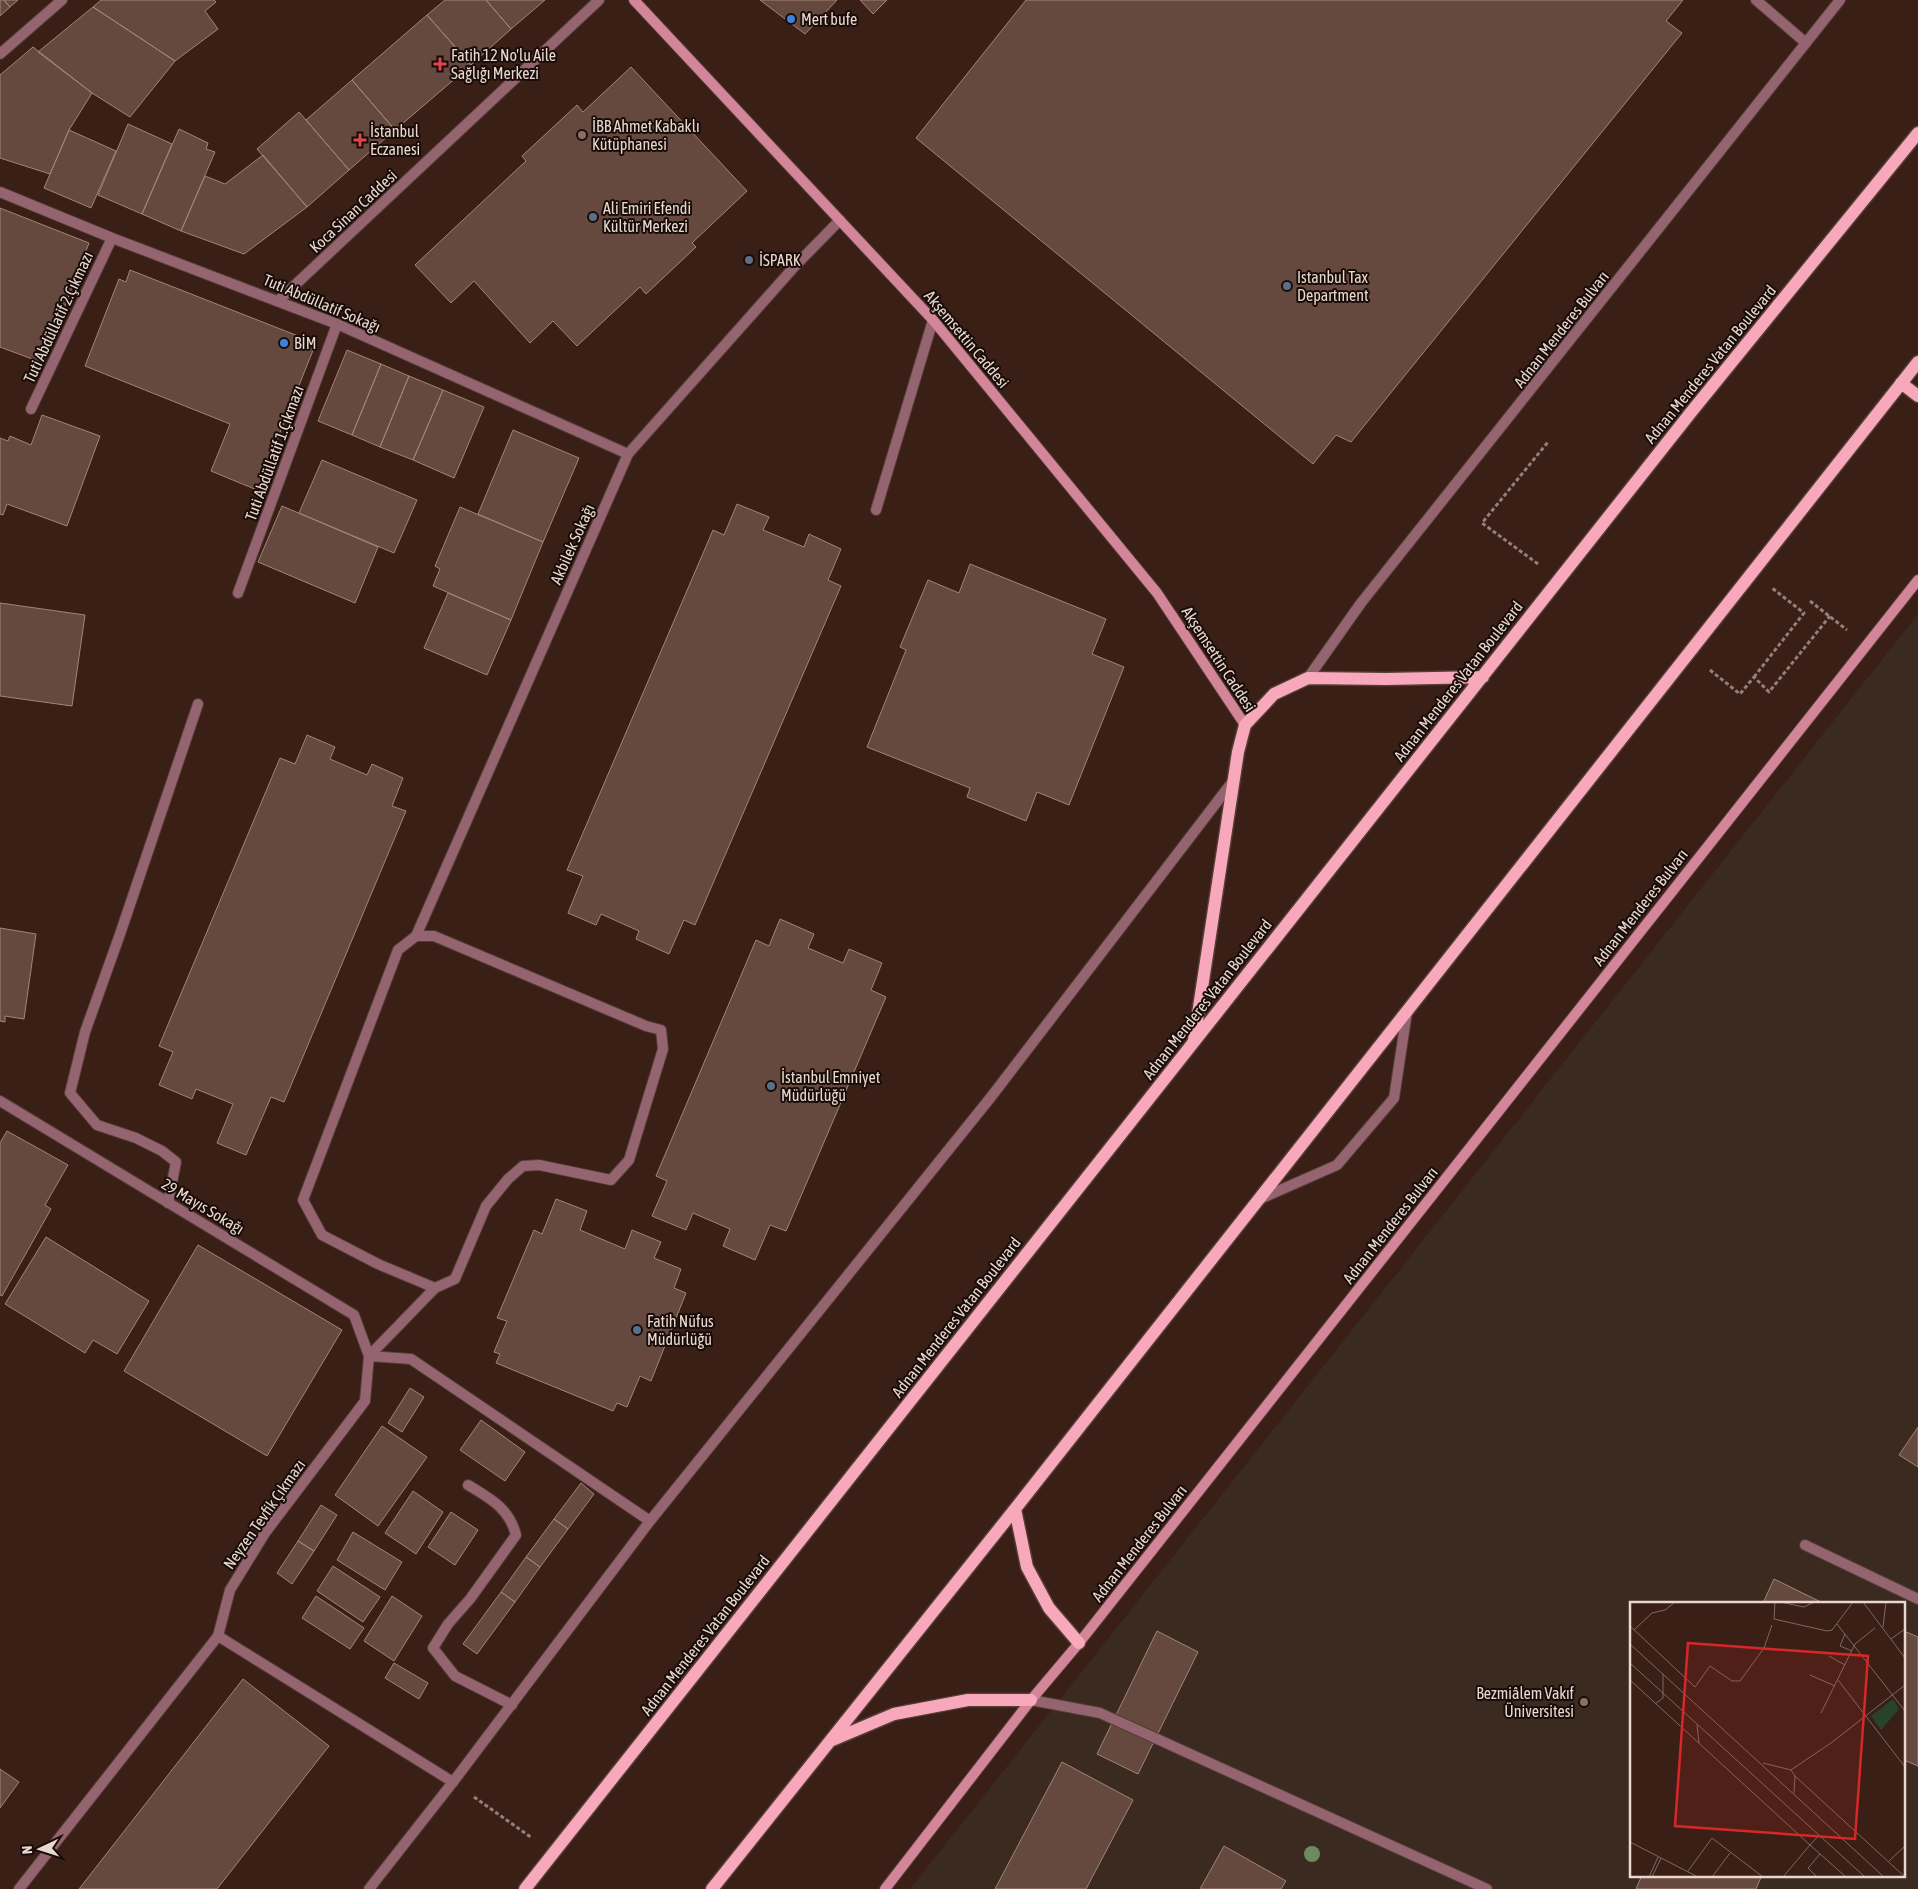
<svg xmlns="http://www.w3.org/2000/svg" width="1918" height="1889" viewBox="0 0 1918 1889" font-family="'Asap Condensed',sans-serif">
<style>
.medical{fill:#3a2a20;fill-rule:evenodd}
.building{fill:#65483e;stroke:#a48478}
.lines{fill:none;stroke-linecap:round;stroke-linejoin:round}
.lane-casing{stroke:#553c34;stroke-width:12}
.street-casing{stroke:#553c34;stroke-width:12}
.secondary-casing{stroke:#553c34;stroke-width:12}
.primary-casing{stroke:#553c34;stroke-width:15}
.path{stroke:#957f77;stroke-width:3;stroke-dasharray:4 2.5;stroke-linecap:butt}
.lane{stroke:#946470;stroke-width:10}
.street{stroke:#946470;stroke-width:10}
.secondary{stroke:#d38699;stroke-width:10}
.primary{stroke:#f7a8bb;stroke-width:12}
.tree{fill:#6f8a63}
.shop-dot{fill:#3f7fe0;stroke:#180c08;stroke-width:2}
.health-dot{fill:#e0444e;stroke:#180c08;stroke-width:2}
.education-dot{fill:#8d6e63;stroke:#180c08;stroke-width:2}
.service-dot{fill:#5c6f8a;stroke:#180c08;stroke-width:2}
.labels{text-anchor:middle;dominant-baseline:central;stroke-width:4;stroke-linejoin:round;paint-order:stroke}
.poi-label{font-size:16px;fill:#e9d7d0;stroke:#180c08;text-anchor:start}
.street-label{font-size:16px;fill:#e9d7d0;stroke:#180c08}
.inset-road{fill:none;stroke:#7f6960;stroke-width:1}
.view{fill:#d62828;fill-opacity:0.15;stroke:#d62828;stroke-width:2.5}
.inset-edge{fill:none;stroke:#e9d7d0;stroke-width:2.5}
</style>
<rect width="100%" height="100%" fill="#391f16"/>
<path class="medical" d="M1918 614V1889H910ZM1632 1603H1904V1875H1632Z"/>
<path class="building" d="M0 0H4L10 7 0 16Z
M4 0H18L10 7Z
M101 0H214L216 2 205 11 218 29 175 61 93 7Z
M445 0H486L511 29 471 65 427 15Z
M486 0H545L511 29Z
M760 0H837L805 34Z
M860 0H887L873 14Z
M1026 0H1683L1666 21 1682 33 1351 442 1336 435 1313 464 916 138Z
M93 7 175 61 130 117 92 93 38 52Z
M427 15 471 65 395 130 352 80Z
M33 47 92 93 69 130 50 174 0 158V75Z
M631 67 747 191 692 243 696 247 646 294 640 287 577 346 553 321 530 343 474 281 451 303 415 265 526 161 522 156 577 105 583 112Z
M352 80 395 130 349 170 306 120Z
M299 112 349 170 307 207 257 149Z
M128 124 172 144 142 214 98 195Z
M179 129 208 143 206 149 215 152 181 231 142 214Z
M69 130 116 151 91 208 44 188Z
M263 155 307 207 244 254 181 231 205 176 225 184Z
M0 208 89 243 43 363 0 347Z
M130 270 316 343 257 490 211 471 230 424 85 366 119 279 126 282Z
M347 350 381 364 352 435 318 421Z
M381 364 409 376 380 447 352 435Z
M409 376 443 390 413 460 380 447Z
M443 390 484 407 454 478 413 460Z
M42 415 100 436 67 526 7 504 3 515 0 514V438L8 441 10 436 31 445Z
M513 430 579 458 543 542 478 514Z
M322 460 417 500 394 553 299 513Z
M737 504 769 517 763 530 804 547 809 534 841 549 828 580 841 586 695 925 684 920 669 954 636 939 639 931 601 914 596 925 568 913 583 876 567 870 713 530 724 535Z
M282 506 378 547 355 603 258 562Z
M460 507 543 542 511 620 433 586 440 569 435 566Z
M970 564 1106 619 1092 654 1124 667 1069 805 1037 792 1026 821 967 797 970 788 867 747 906 650 900 647 928 580 959 593Z
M448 593 511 620 487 675 424 648Z
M0 603 85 615 72 706 0 696Z
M307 735 335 747 330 759 367 775 372 764 403 778 392 806 406 811 284 1102 271 1097 246 1155 217 1143 233 1104 196 1089 192 1099 159 1085 173 1052 159 1046 280 758 295 764Z
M780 919 814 934 808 948 843 963 849 949 882 963 871 990 886 997 786 1231 770 1225 755 1260 723 1246 730 1229 693 1213 686 1230 652 1216 667 1181 656 1176 756 940 769 946Z
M0 928 36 934 24 1019 5 1016V1022L0 1021Z
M7 1131 68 1165 45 1205 51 1209 2 1296 0 1295V1143Z
M556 1199 587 1211 580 1230 625 1249 632 1230 661 1242 654 1258 681 1269 674 1288 686 1293 651 1381 640 1376 627 1407 617 1403 613 1411 496 1363 500 1354 494 1352 507 1321 497 1318 534 1230 542 1234Z
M46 1237 149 1301 117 1354 93 1340 85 1353 5 1304Z
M198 1245 342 1330 267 1456 124 1371Z
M410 1388 424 1397 402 1432 388 1423Z
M481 1420 525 1452 505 1481 460 1450Z
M382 1426 427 1457 378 1526 335 1495Z
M1918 1427V1467L1899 1455Z
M581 1483 594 1494 568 1529 554 1519Z
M413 1491 443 1512 416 1554 385 1533Z
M321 1505 337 1515 314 1551 298 1541Z
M451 1512 478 1530 455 1565 428 1547Z
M554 1519 568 1529 540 1567 526 1557Z
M353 1532 402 1562 385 1590 337 1560Z
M298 1541 314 1551 292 1584 277 1573Z
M526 1557 540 1567 515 1602 501 1592Z
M333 1566 380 1597 363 1622 317 1591Z
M1774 1579 1823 1603H1763Z
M501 1592 515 1602 477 1654 463 1644Z
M316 1596 364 1628 350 1649 302 1618Z
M392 1596 422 1616 394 1661 364 1641Z
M1157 1631 1198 1652 1138 1774 1097 1754Z
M1904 1631 1918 1637V1766L1904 1760Z
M394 1663 428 1683 419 1699 385 1678Z
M243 1679 329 1746 217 1889H79Z
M1062 1762 1133 1800 1086 1889H995Z
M0 1769 19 1782 0 1808Z
M1224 1846 1286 1881 1281 1889H1200Z
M1642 1875H1762L1756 1889H1636Z"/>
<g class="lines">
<g class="lane-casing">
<path id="lane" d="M1756 0 1806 43
M876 510 933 320
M416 936H434L646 1026 661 1030 663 1049 629 1160 611 1180 539 1165 523 1166 508 1179 486 1206 455 1279 435 1288 378 1264 322 1235 303 1200 398 950Z
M416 936 628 454 795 266 840 220
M1260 1199 1337 1165 1394 1098 1407 1012
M168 1203 176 1162 162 1151 136 1138 97 1125 70 1093 85 1032 119 937 198 704
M369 1356 411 1359 650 1521
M369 1356 435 1288
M468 1485C491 1499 509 1508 516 1535L470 1599 448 1624 433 1648 455 1676 512 1705
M1805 1545 1918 1599
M1031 1700 1100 1713 1487 1889
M453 1782 650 1521 991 1097 1233 781
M19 1889 218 1636"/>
</g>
<g class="street-casing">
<path id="street" d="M0 54 62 0
M0 192 112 238 337 324 628 454
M279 300 599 0
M31 409 112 238
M238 593 337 324
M1308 678 1361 603 1840 0
M0 1101 354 1315 369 1356 365 1401 265 1533 230 1590 218 1636 453 1782 369 1889"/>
</g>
<g class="secondary-casing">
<path id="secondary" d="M634 0 933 320 1157 593 1245 725
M885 1889 1031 1700 1079 1643 1918 580"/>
</g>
<g class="primary-casing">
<path id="primary" d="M1901 383 1918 396
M1194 1040 1238 752 1245 725 1274 694 1308 678 1386 679 1483 677
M1015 1509 1027 1567 1049 1608 1079 1643
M830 1741 894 1714 968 1700H1031
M525 1889 1692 411 1918 133
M712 1889 1015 1509 1918 362"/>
</g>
<path class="path" d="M1538 564 1482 523 1548 442
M1810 601 1847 630
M1710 670 1740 694 1754 677 1769 692 1830 616
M1754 677 1804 613 1772 588
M474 1797 532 1838"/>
<use href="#lane" class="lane"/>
<use href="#street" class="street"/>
<use href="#secondary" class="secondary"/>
<use href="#primary" class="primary"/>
</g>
<circle class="tree" cx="1312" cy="1854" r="8"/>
<g class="shop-dot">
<circle cx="791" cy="19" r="5"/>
<circle cx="284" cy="343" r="5"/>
</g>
<g class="health-dot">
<path d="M437.5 56.5h5v5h5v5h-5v5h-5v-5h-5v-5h5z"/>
<path d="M357.5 132.5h5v5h5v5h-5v5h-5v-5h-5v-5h5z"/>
</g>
<g class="education-dot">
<circle cx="582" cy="135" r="5"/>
<circle cx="1584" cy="1702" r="5"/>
</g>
<g class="service-dot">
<circle cx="593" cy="217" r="5"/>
<circle cx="749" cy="260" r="5"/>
<circle cx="1287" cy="286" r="5"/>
<circle cx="771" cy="1086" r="5"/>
<circle cx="637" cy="1330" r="5"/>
</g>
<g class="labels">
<g class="poi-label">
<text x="801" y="19">Mert bufe</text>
<text x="451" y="55">Fatih 12 No'lu Aile<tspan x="451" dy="18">Sağlığı Merkezi</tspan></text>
<text x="592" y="126">İBB Ahmet Kabaklı<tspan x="592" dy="18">Kütüphanesi</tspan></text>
<text x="370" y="131">İstanbul<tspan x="370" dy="18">Eczanesi</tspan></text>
<text x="603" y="208">Ali Emiri Efendi<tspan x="603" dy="18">Kültür Merkezi</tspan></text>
<text x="759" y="260">İSPARK</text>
<text x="1297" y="277">Istanbul Tax<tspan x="1297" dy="18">Department</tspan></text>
<text x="294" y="343">BİM</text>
<text x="781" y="1077">İstanbul Emniyet<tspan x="781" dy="18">Müdürlüğü</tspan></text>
<text x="647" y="1321">Fatih Nüfus<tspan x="647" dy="18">Müdürlüğü</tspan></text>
<text x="1574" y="1693" text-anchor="end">Bezmiâlem Vakıf<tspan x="1574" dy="18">Üniversitesi</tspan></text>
</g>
<g class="street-label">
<text transform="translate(353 211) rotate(-43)">Koca Sinan Caddesi</text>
<text transform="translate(322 303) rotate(23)">Tuti Abdüllatif Sokağı</text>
<text transform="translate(58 317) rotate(-65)">Tuti Abdüllatif 2.Çıkmazı</text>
<text transform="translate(1561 329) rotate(-52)">Adnan Menderes Bulvarı</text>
<text transform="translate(967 339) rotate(50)">Akşemsettin Caddesi</text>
<text transform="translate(1710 364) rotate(-51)">Adnan Menderes Vatan Boulevard</text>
<text transform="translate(274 453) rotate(-70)">Tuti Abdüllatif 1.Çıkmazı</text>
<text transform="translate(572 544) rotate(-66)">Akbilek Sokağı</text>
<text transform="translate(1219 659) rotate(57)">Akşemsettin Caddesi</text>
<text transform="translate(1458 681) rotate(-52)">Adnan Menderes Vatan Boulevard</text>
<text transform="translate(1640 907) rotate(-52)">Adnan Menderes Bulvarı</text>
<text transform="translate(1207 999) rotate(-52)">Adnan Menderes Vatan Boulevard</text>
<text transform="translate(203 1206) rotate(31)">29 Mayıs Sokağı</text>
<text transform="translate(1390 1225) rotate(-52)">Adnan Menderes Bulvarı</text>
<text transform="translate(956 1317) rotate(-52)">Adnan Menderes Vatan Boulevard</text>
<text transform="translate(264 1514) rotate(-55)">Neyzen Tevfik Çıkmazı</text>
<text transform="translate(1139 1543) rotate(-52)">Adnan Menderes Bulvarı</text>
<text transform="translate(705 1635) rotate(-52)">Adnan Menderes Vatan Boulevard</text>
</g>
</g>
<g transform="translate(1630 1602)">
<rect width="275" height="275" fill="#391f16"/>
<path d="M263 97 269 107 251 128 241 114Z" fill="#28432b"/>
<path class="inset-road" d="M145 0 144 17 197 29 202 28 223 0M150 0 174 5 184 0M233 0 275 56M207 22 275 109M0 24 65 85 80 64 102 79H110L134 46 142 23M253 25 256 0M4 28 22 11 35 8 45 0M215 32 210 44 222 49M261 37 275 27M0 42 254 275M199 54 215 63M0 61 235 275M180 73 205 84M0 78 180 243 189 233M208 78 275 165M25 102 33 96V72M191 111 225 42 245 26M67 123 69 141M133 161 161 168 165 174 164 191M161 168 201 141 275 83M165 174 275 275M0 240 68 275M259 259 275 244M58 269 82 236 133 275M19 275 28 255M22 275 31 256M82 275 100 251M153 275 180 243 216 275M187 275 178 266 190 252"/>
<path class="view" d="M58 41 238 54 225 237 45 224Z"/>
<rect width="275" height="275" class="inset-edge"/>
</g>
<g transform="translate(40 1849) rotate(266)" stroke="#180c08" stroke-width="4" paint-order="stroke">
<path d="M0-4L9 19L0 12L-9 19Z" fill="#e9d7d0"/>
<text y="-8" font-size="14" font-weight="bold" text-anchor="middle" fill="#e9d7d0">N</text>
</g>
</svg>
